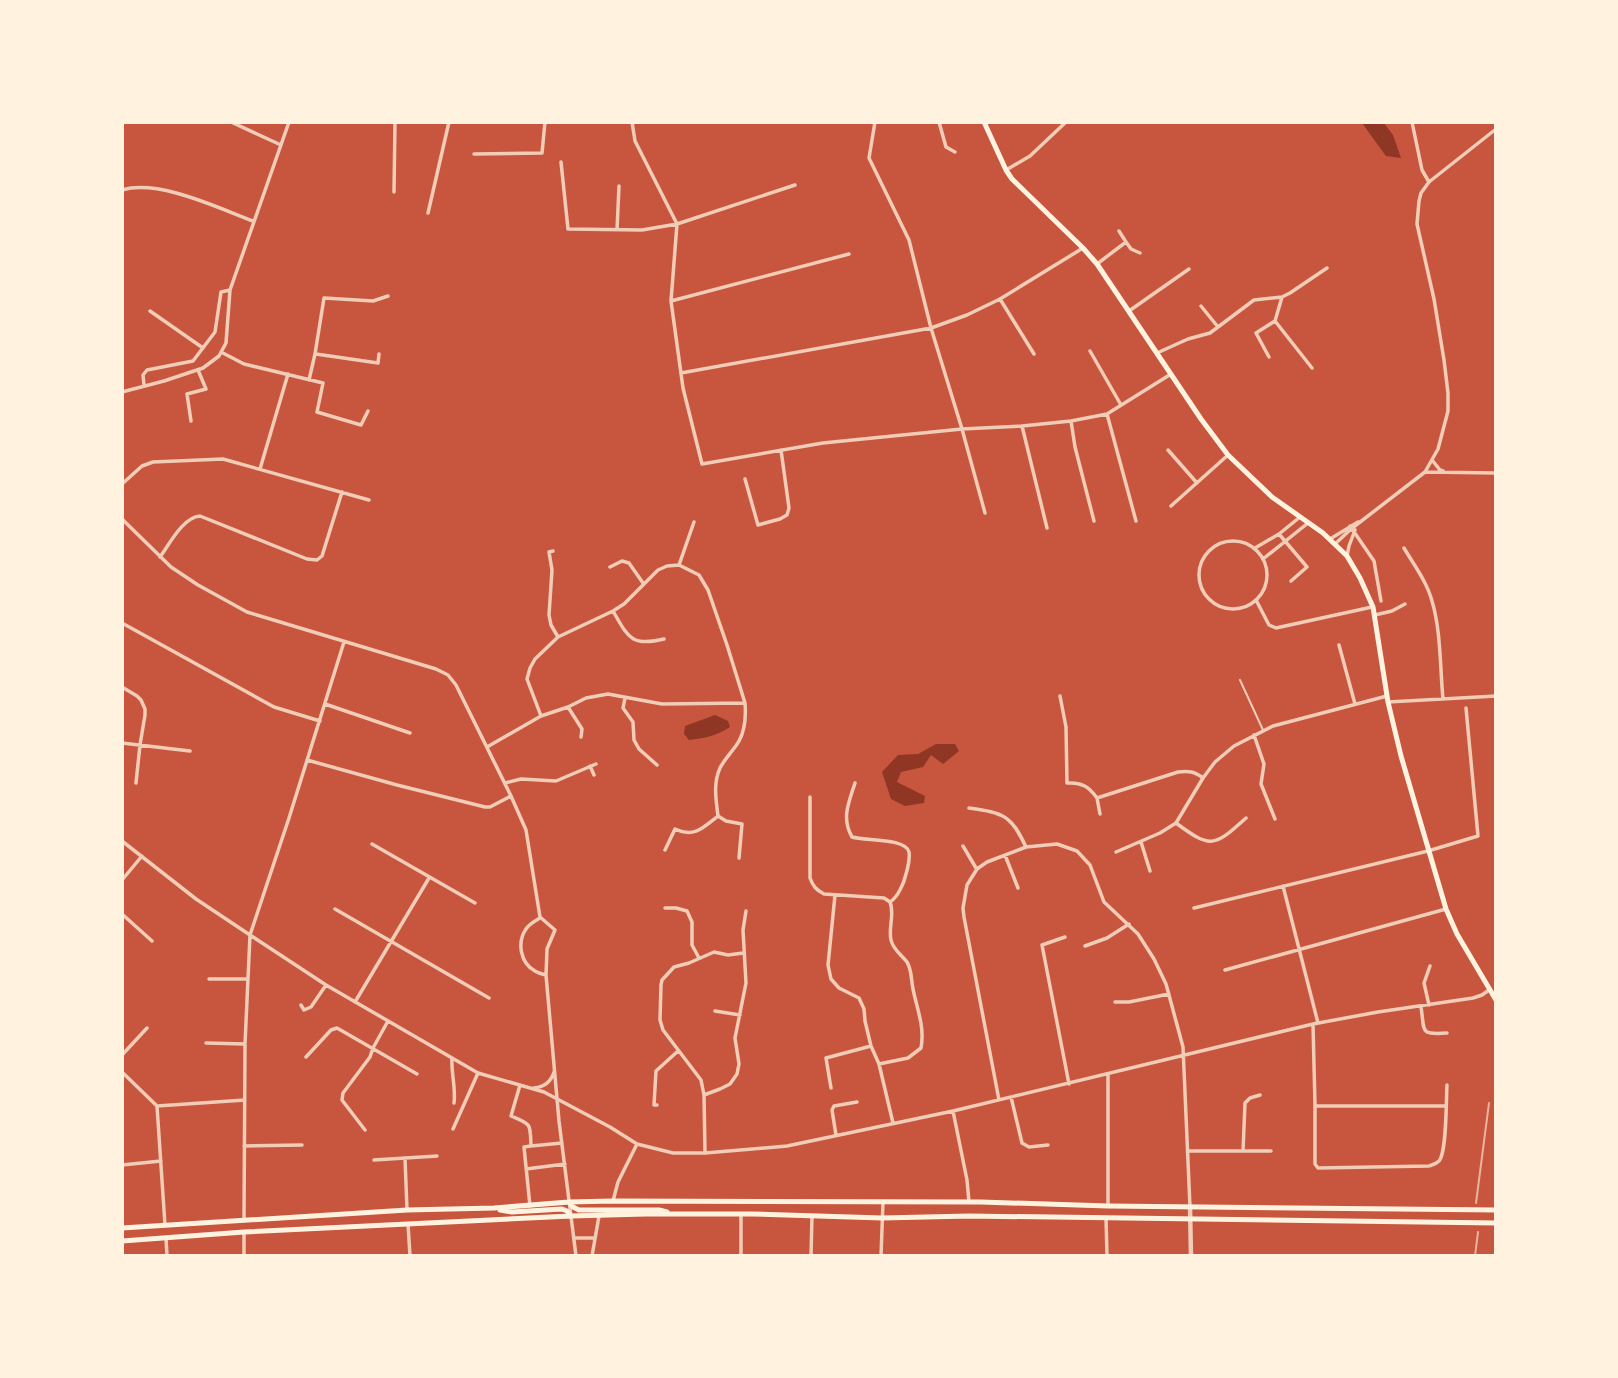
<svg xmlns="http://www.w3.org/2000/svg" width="1618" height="1378" viewBox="0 0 1618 1378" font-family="'Playfair Display',serif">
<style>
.water{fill:#8f3625}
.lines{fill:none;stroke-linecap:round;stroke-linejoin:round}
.service{stroke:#f1ccb7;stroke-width:2}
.minor{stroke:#f1ccb7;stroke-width:3.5}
.tertiary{stroke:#f1ccb7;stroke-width:4.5}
.primary{stroke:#fff3e0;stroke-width:5}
.trunk{stroke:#fff3e0;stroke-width:5}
.tram{stroke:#e9b49f;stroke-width:2}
</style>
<rect width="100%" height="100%" fill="#c8553d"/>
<path class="water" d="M1362 123H1384L1393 135 1401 158 1386 156Z
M715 715 728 721 730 727C717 736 704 738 689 740L684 734 685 726Z
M936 744H955L959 751 943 764 931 755 923 767 901 772 897 782 925 796 924 803 905 806 891 799 882 772 898 755 918 754Z"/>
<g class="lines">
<path class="service" d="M1240 680 1263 730"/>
<path class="minor" d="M231 122 281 145
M632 122 635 141 677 224 671 301 683 388 702 464 823 443 962 429 1022 426 1071 421 1107 414 1171 374
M875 122 869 158 909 240 931 328 962 429 985 513
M939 122 946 147 955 152
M1412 122 1422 170 1429 182
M474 154 542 153 545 122
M561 162 568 229 642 230 677 224 795 185
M1006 170 1030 156 1066 122
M122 190C159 179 218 208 253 221
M394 192 395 122
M428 213 449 122
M617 230 619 186
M1126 242 1131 249 1140 253
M1097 264 1126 242 1119 231
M1000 299 1034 354
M671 301 849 254
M1201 306 1218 327
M150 311 203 348
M1129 311 1189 269
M1275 321 1312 368
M1090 351 1121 405
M221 352 244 364 323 383 317 412 361 425 368 411
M1157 353 1188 339 1210 333 1254 300 1282 297 1290 293 1327 268
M316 354 378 363 379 354
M1269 357 1256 333 1275 321 1282 297
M681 373 931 328 967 315 1000 299 1083 248
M309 380 315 354 324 298 373 301 388 296
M144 385 143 375 147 370 193 361 215 332 221 292 230 290
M122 392 164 381 203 368 219 356 226 343 230 290 289 122
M1107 414 1136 521
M191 421 187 394 206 389 198 370
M1071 421 1075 447 1094 521
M1022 426 1047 528
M1168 450 1197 483
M1432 460 1440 470 1443 471
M260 469 288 374
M1425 472 1496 473
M745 479 758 525 780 519 787 515 789 508 781 450
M122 484 142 466 153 462 223 459 369 500
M1171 506 1228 455
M122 519 171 567 198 585 247 612 436 669 448 675 456 685 511 796 526 830 540 917 555 930 547 949 546 975 559 1121 576 1256
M1350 526 1374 561 1381 601
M1279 534 1307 567 1291 581
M1330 539 1358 522
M1199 575a34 34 0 1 1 68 0a34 34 0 1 1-68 0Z
M1335 544 1351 529 1425 472 1438 449 1448 411V393L1444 360 1434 299 1417 224 1419 201 1421 193 1429 182 1496 129
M1255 548 1279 534 1300 517
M1404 548C1414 565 1427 582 1432 601 1441 631 1440 668 1443 699
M553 551 549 552 552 570 549 615 551 625 558 637
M1347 556 1349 546 1355 530
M160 557C169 545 183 517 200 516L307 559 317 560 322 556 342 492
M1263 559 1308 523
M679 565 694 522
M610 567 622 561 629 563 643 583
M1256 600 1269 625 1276 628 1372 607
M613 611C628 637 631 647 664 639
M1375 615 1392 611 1405 604
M122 623 274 707 320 721
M1339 645 1355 704
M122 687 137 696 141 700 145 709V715L140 745 136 783
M1060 696 1066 727 1067 783C1082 782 1089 787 1097 798
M625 698 623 708 633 722 634 740 639 749 657 765
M1388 702 1496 696
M325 704 410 733
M568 707 582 729 581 737
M541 716 527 679 530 668 535 659 558 637 613 611 624 604 658 570 667 566 679 565 699 575 708 590 727 645 745 703C746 715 745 730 739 741 734 750 725 758 720 768 713 783 716 800 718 816L726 821 742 824 739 858
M1254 735 1264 764 1261 784 1275 819
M122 743 190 751
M487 747 541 716 568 707 586 698 608 694 662 704 745 703
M307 760 397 785 485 807H490L511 796
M590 766 594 775
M505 783 521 779 556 781 596 764
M855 783C849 802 841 818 852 837 865 841 906 838 909 852 910 857 908 868 906 874 904 883 898 897 890 902 895 914 888 928 891 940 893 950 902 955 907 962 912 970 911 980 913 989 917 1009 925 1027 921 1048L908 1058 879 1064
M810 797V878C813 886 816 890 824 894L884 898 890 902
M969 808C1004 813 1011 815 1026 847
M1100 814 1097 798 1178 772C1189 771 1194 771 1203 778
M1176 823C1211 849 1214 847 1246 818
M122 841 196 899 250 935 326 985 478 1073 544 1092 610 1127 637 1144 673 1153H705L787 1146 953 1111 1313 1024 1378 1012 1473 998 1482 995 1489 990
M1141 842 1150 871
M372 844 475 903
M963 846 976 868
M665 850 675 829C694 838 703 828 718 816
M1116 852 1160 833 1176 823 1203 778 1215 762 1234 746 1273 726 1387 696
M1005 855 1018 888
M122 880 142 856
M1283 886 1318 1023
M835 895 828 965 831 979 839 988 859 998 864 1009 865 1021 871 1046 879 1064 893 1123
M665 908H676L687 911 692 922V945L699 958
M1194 908 1428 851 1478 836 1466 708
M335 909 489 998
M122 914 152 941
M540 918C535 921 529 924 526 929 517 942 520 963 535 971 538 973 542 974 546 975
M1065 937 1042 945 1069 1084
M1085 946 1107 938 1129 924
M1225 970 1446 909
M209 979H248
M355 1002 429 878
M1115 1002H1129L1169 994
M301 1005 304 1010 311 1007 326 985
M1429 1005 1424 983 1430 966
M1421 1007C1425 1032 1419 1035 1447 1033
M715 1011 740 1015
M1313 1024 1315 1106V1164L1318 1168 1429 1166C1434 1164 1436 1164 1439 1161 1447 1152 1446 1099 1447 1085
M206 1043 245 1044
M122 1055 147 1028
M306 1057 331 1030 337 1028 417 1074
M452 1058C451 1073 456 1088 454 1103
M122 1072 157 1106 165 1225
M1108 1074V1206
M520 1085 511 1116C532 1125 530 1123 531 1146L562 1143
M534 1088C544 1087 551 1082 554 1072
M831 1088 826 1058 871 1046
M704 1095 720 1089 730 1084 737 1074 739 1064 735 1038 746 983 743 930 746 911
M1011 1097 1022 1143 1029 1147 1048 1145
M999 1100 964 917 963 908 967 885 977 869 987 862 1026 847 1057 844 1077 851 1090 865 1104 902 1138 934 1154 959 1166 984 1183 1047 1190 1207
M657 1105H654L656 1071 678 1051
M157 1106 245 1100
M1315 1106H1446
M953 1111 967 1180 969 1202
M453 1129 478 1073
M365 1130 342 1100 343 1093 370 1057 373 1048 388 1021
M836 1135 832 1110 834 1106 857 1102
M244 1146 302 1145
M1189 1151H1271
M1243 1151 1245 1103 1250 1098 1260 1095
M705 1153 704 1095 701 1080 663 1030 660 1020 661 985 662 980 674 967 689 963 714 952 728 955 743 953
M405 1158 407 1210
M374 1160 437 1156
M122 1165 161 1161
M526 1169 565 1164
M613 1201 618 1182 637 1144
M530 1206 524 1147 531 1146
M1106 1218 1107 1256
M244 1220 245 1044 250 935 289 818 344 642
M408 1224 410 1256
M244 1233V1256
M166 1238 167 1256
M575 1238H594
M592 1256 599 1216
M741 1256V1214
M811 1256 812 1216
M881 1256 883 1202"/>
<path class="tertiary" d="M1190 1207 1191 1256"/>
<path class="primary" d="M984 122 1006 170 1012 179 1083 248 1097 264 1201 419 1228 455 1272 497 1323 533 1347 556 1360 578 1373 607 1388 702 1401 756 1446 909 1457 934 1496 1000"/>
<path class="trunk" d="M569 1202 573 1207 579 1210H659L667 1212
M500 1210 512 1212 562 1209 567 1211 571 1216
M122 1228 407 1210 494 1208 569 1202 613 1201 981 1202 1108 1206 1496 1210
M122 1241 244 1232 571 1216 646 1214H752L882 1218 969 1216 1496 1223"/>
<path class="tram" d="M1476 1203 1489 1103
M1475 1256 1478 1232"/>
</g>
<rect width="1618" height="1378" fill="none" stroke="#fff3e0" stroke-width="248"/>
</svg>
